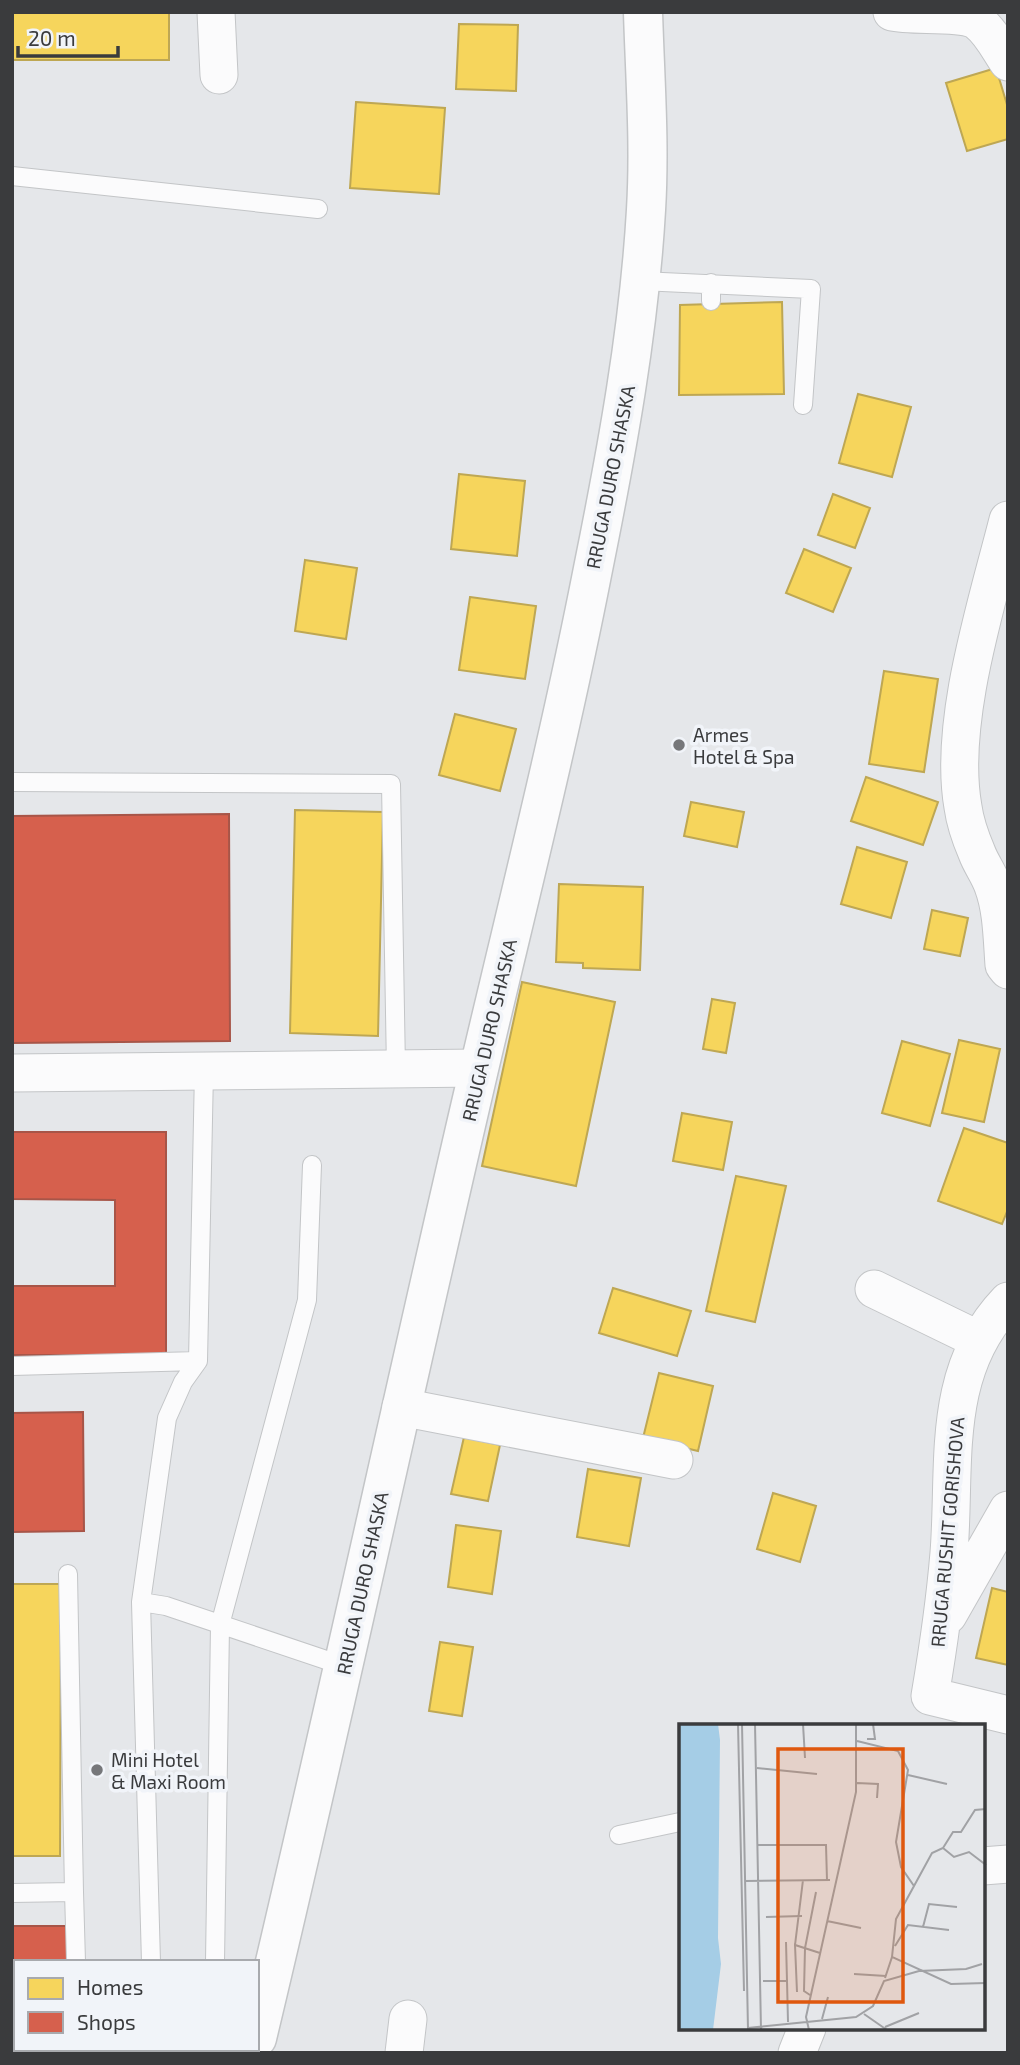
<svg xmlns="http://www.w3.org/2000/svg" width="1020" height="2065" viewBox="0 0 1020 2065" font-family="'Exo 2',sans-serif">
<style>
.homes{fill:#f6d55c;stroke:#bea753;stroke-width:2}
.shops{fill:#d6604d;stroke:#a75548;stroke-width:2}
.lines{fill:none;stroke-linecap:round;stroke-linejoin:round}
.lane-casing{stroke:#c3c5c7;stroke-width:20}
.street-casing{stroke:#c3c5c7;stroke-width:39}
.secondary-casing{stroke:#c3c5c7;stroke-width:41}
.lane{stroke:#fbfbfc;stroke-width:18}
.street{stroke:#fbfbfc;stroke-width:37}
.secondary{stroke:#fbfbfc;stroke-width:38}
.poi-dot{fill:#76777a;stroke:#f1f4f9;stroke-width:2.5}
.labels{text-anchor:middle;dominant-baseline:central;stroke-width:7;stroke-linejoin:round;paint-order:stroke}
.street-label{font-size:19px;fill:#3a3b3d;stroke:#f1f4f9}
.poi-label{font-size:19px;fill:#3a3b3d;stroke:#f1f4f9;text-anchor:start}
.inset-road{fill:none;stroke:#a1a2a5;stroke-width:2}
.view{fill:#df580e;fill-opacity:0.15;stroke:#df580e;stroke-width:3.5}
.inset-edge{fill:none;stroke:#3a3b3d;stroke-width:3.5}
</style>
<rect width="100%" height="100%" fill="#e5e7ea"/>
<path class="homes" d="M12 12H169V60H12Z
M459 24 518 25 516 91 456 89Z
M996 68 1008 108V139L967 151 946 83Z
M356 102 445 108 439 194 350 188Z
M782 302 784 394 679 395 680 305Z
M858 394 911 407 892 477 839 463Z
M459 474 525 481 517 556 451 549Z
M833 494 870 508 855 548 818 535Z
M804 549 851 568 833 612 786 593Z
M305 560 357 568 346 639 295 631Z
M470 597 536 606 525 679 459 670Z
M884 671 938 679 924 772 869 764Z
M455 714 516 729 500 791 439 775Z
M866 777 938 802 923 845 851 821Z
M691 802 744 812 737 847 684 836Z
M295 810 383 812 378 1036 290 1033Z
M857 847 907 862 891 918 841 904Z
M559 884 643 887 640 970 583 968V963L556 962Z
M932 910 968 918 960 956 924 949Z
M522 982 615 1002 576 1186 482 1166Z
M712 999 735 1003 726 1053 703 1049Z
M959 1040 1000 1049 984 1122 942 1113Z
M902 1041 950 1054 930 1126 882 1113Z
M682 1113 732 1122 723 1170 673 1161Z
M964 1128 1008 1143V1209L1002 1224 938 1201Z
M736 1176 786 1186 755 1322 706 1311Z
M613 1288 691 1311 677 1356 599 1333Z
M659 1373 713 1386 698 1451 643 1438Z
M464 1437 500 1445 488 1501 451 1494Z
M588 1469 641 1478 629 1546 577 1537Z
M773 1493 816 1506 800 1562 757 1549Z
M456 1525 501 1531 492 1594 448 1587Z
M12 1584H61L60 1856H12Z
M992 1588 1008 1592V1665L976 1658Z
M440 1642 473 1647 462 1716 429 1711Z"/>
<path class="shops" d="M229 814 230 1041 12 1043V816Z
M12 1132H166V1355H12V1286H115V1200L12 1199Z
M83 1412 84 1531 12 1532V1413Z
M12 1926H70V1962H16V2049H70V2053H12Z"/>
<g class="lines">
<g class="lane-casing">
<path id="lane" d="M12 176 318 209
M641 281 811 289 803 405
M711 283V301
M12 782 391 784 396 1069
M12 1366 198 1361
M68 1574 74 1892
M141 1602 167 1418 183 1382 198 1361 204 1071
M619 1835 680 1822
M12 1893 74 1892 76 1962
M151 1962 141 1602 166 1606 344 1666
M215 1962 220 1625 307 1300 312 1165
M78 2049V2053"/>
</g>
<g class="street-casing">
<path id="street" d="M216 12 219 75
M892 12C913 17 964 11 978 22 991 32 999 49 1008 62
M1008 520C987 603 948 723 963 807 965 822 971 839 977 853 981 864 989 874 993 886 1002 910 1002 939 1004 965L1008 970
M12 1073 479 1068
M874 1289 979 1340
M1008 1301C940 1372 956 1463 949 1553 945 1601 938 1649 930 1696L1008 1715
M401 1407 674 1460
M948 1615 1008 1510
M983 1866 1008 1864
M404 2053 408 2019
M797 2053 807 2028"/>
</g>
<g class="secondary-casing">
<path id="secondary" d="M257 2038C333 1721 401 1403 475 1086 515 914 559 743 593 569 617 450 639 331 646 210 650 144 645 78 643 12"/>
</g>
<use href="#lane" class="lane"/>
<use href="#street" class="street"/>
<use href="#secondary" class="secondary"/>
</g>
<g class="poi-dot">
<circle cx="679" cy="745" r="7"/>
<circle cx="97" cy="1770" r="7"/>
</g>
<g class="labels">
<g class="street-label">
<text transform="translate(610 477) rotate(-79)">RRUGA DURO SHASKA</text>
<text transform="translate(489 1030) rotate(-77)">RRUGA DURO SHASKA</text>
<text transform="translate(947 1532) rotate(-85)">RRUGA RUSHIT GORISHOVA</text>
<text transform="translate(362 1583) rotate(-78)">RRUGA DURO SHASKA</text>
</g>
<g class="poi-label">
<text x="693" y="734">Armes<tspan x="693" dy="22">Hotel &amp; Spa</tspan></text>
<text x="111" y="1759">Mini Hotel<tspan x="111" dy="22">&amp; Maxi Room</tspan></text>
</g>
</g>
<g transform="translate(679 1724)">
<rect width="306" height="306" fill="#e5e7ea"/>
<path d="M0 0H39L41 16 39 214 42 240 34 306H0Z" fill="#a5cde6"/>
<path class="inset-road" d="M59 0 65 267M63 0 69 306M76 0 82 306M124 0 126 34M188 15H196L194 0M178 17 219 27 229 46 217 118 222 143 235 162 217 195 213 233 272 260 307 259M78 44 138 50M229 51 268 60M178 59 199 60 198 74M78 121H147L148 156M264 124 275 133 290 128 307 141M66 157 151 156M235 162 253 129 264 124 274 108H282L296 86 307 85M87 193 123 192M148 197 182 204M244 203 250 180 278 183M107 218 108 257M116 221 124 156M216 222 229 201 270 206M175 250 207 252M206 254 213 233M84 257H108L109 298M118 268 116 221 141 229M131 271 125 267 126 224 137 168M185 290 208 306M143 295 149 273M206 303 240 289M69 304 177 293 194 282 205 257 240 247 287 245 303 240M130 306 127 293 177 68V0"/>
<path class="view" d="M99 25H224V278H99Z"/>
<rect width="306" height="306" class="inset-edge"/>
</g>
<rect width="1020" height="2065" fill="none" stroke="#3a3b3d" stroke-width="28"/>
<rect x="14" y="1960" width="245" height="91" fill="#f1f4f9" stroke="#a8aaae" stroke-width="2"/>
<rect x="28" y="1978" width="35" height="21" fill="#f6d55c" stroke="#a8aaae" stroke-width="2"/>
<text x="77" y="1995" font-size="21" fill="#3a3b3d">Homes</text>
<rect x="28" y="2012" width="35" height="21" fill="#d6604d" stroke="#a8aaae" stroke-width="2"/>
<text x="77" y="2030" font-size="21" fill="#3a3b3d">Shops</text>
<path d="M18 46v10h100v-10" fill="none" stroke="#3a3b3d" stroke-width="3.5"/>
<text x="28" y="46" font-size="21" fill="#3a3b3d" stroke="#f1f4f9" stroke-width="5" paint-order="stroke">20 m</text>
</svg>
